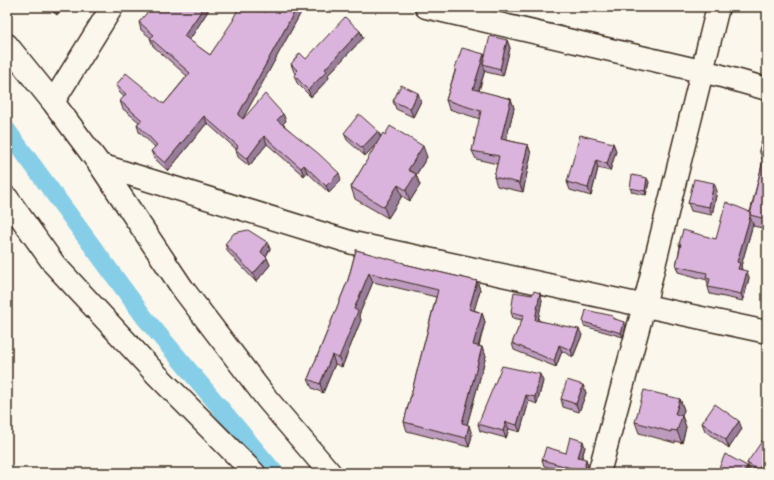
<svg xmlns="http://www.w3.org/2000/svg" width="774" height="480" viewBox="0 0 774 480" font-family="Kalam,sans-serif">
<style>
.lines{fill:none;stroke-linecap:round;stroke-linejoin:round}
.canal{stroke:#86cee7;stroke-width:18}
.minor-casing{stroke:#3b2a1e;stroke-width:25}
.minor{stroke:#fbf7ec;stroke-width:22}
.wall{fill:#bc9bbe;stroke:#3b2a1e}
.shaded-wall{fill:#997e9b;stroke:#3b2a1e}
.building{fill:#dbb4dd;stroke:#3b2a1e}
</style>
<rect width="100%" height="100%" fill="#fbf7ec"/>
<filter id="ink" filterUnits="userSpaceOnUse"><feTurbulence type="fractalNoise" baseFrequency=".025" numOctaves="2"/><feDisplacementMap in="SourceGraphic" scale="8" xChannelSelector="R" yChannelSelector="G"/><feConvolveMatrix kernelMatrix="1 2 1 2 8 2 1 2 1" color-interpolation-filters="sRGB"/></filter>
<g filter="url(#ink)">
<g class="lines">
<path class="canal" d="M7 130 145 318 275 473"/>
<g class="minor-casing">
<path id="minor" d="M426 7 718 75 767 89
M7 45 53 102 100 165 183 289 267 399 330 473
M53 102 112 7
M100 165 353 243 767 332
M7 198 54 264 157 375 254 473
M599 473 644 306 718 7"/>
</g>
<use href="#minor" class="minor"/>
</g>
<path class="wall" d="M46 7H63L57 15Z
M166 7H207L208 11 189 40 210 55 234 21 233 19 265 12 304 7 243 118 283 114 286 121 283 124 341 180 329 193 307 172 304 176 267 144 249 166 238 157 236 150V149L207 123 168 171 154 158 151 151 155 147 139 132 137 124 139 122 123 109 120 101 124 97 119 92 116 85 164 104 187 76 153 46 150 38H151L141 30 139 22Z
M360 31 363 38 328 75 329 78 311 97 297 83 294 75 296 74 294 72 291 64 306 59Z
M507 40 510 48 503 76 486 72 485 70 479 91 511 99 514 108 506 140 528 145 531 154 523 192 497 186 494 177 497 164 476 159 472 151 480 119 449 109 446 100 455 71V68L485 57Z
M393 101H421L413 117 396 109Z
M767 129V229L753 226V224L741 266 742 270 749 278 743 301 710 294 708 287V284L707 280 678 272 676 266 680 247 679 244 716 239 750 212 763 161 759 150Z
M378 131 381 137 385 135 427 157 416 175 420 185 410 201 402 196 388 218 355 199 351 187 378 142 365 156 347 140 344 133Z
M613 143 616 151 610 171 598 168 591 196 570 190 567 182Z
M649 182 646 195 632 192 630 188Z
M717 191 712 215 691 211 688 203Z
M267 242 270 249 266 256 270 265 256 282 228 252 225 244Z
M356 250 404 264 477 281 480 290 474 310 482 313 485 322 479 346 482 347 486 356 467 425 472 435 469 447 407 431 404 422 436 297 373 282 359 315 361 320 342 367 335 364 323 393 312 388 308 379 348 280Z
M542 300 538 320 582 335 573 357 562 351 556 367 514 350 512 343 522 320 513 318 511 312Z
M614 318 626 326 623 337 584 326 583 322Z
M543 381 537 404 529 401 520 432 509 429 506 438 480 431 478 424Z
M583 385 586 393 579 412 563 407 561 399Z
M680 399 684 410 682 416 686 427 682 443 675 441V443L639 433 635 422Z
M702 423 742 429 729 448 705 431Z
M767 441V469L764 473H754L750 470 747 463Z
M585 447 582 458 588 465 587 470V473H570L544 466 542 460Z"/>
<path class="shaded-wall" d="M54 7H63L57 15Z
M204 7H207L208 11 187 44 184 36Z
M297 7H304L241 122 238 115Z
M360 31 363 38 328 75 329 78 311 97 308 90 325 69Z
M507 40 510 48 503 76 500 69Z
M484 54 487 63 483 64 485 70 476 98 473 89Z
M418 93 421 101 413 117 410 109Z
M511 99 514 108 504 148 501 139Z
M283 114 286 121 280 127 277 120Z
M204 116 207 123 168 171 165 163Z
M378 131 381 139 365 156 362 148Z
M264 136 267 144 249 166 247 159Z
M613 143 616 151 610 171 607 164Z
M528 145 531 154 523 192 519 183Z
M423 146 427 157 416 175 420 185 410 201 406 190 408 170Z
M596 160 598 168 591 196 588 188Z
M304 165 307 172 304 176 301 168Z
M339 173 341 180 329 193 326 186Z
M647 178 649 182 646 195 645 191Z
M714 183 717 191 712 215 709 207Z
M398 185 402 196 388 218 384 207Z
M750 217 753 224 741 266 742 270 740 276 738 269 737 262Z
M267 242 270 249 264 260 261 252Z
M267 258 270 265 256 282 253 274Z
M747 271 749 278 743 301 741 294Z
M369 273 373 282 359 315 361 320 342 367 339 358 354 309Z
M477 281 480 290 472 318 469 309Z
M540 293 542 300 537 326 535 320Z
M482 313 485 322 476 354 473 345Z
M624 322 626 326 623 337 621 333Z
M579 329 582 335 573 357 571 350Z
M559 345 562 351 556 367 554 361Z
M482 347 486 356 465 432 462 423Z
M332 355 335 364 323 393 320 384Z
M540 374 543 381 537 404 535 397Z
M583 385 586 393 579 412 576 404Z
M526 395 529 401 520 432 517 425Z
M680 399 684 410 682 416 686 427 682 443 677 431 675 414Z
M739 421 742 429 729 448 726 440Z
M506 422 509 429 506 438 503 431Z
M469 425 472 435 469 447 466 438Z
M583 441 585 447 580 463 578 457Z
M767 457V469L764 473H759L758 470Z
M586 459 588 465 587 470V473H586V472L585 464Z
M747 466 749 472V473H744Z"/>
<path class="building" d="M152 7H204L184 36 210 55 234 19H233L239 7H256L265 12 268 7H297L238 115 243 119 265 94 283 114 277 120 319 154 339 173 326 186 304 165 301 168 264 136 247 159 236 150 238 146 204 116 165 163 151 151 157 145 137 124 142 120 120 101 126 94 116 85 126 73 164 104 190 73 150 38 154 35 139 22Z
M345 17 360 31 325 69 327 71 308 90 294 75 298 71 291 64 300 53 306 59Z
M490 36 507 40 500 69 483 64Z
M462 48 484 54 473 89 511 99 501 139 528 145 519 183 494 177 499 156 472 151 481 111 446 100 456 69 455 68Z
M401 85 418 93 410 109 393 101Z
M359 114 378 131 362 148 344 133Z
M390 126 423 146 408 170 416 174 406 190 398 185 384 207 351 187 383 133 385 135Z
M766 128 767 129V215L766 219 750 215 765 152 759 150Z
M580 135 613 143 607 164 596 160 588 188 567 182Z
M632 175 647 178 645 191 630 188Z
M694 179 714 183 709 207 688 203Z
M726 202 750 212V217L737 262 740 263 738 269 747 271 741 294 708 287 710 279 706 278 707 273 676 266 681 244H679L683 230 716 239Z
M248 230 267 242 261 252 267 258 253 274 225 244 234 233Z
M356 250 404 263V264L477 281 469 309 482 313 473 345 482 347 462 423 469 425 466 438 404 422 438 290 369 273 354 309 358 311 339 358 332 355 320 384 308 379 348 280Z
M534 291 540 293 535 320 579 329 571 350 559 345 554 361 512 343 524 315 511 312 514 292 532 295Z
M586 310 613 316 612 318 624 322 621 333 583 322Z
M502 366 540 374 535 397 526 395 517 425 506 422 503 431 478 424Z
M567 380 583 385 576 404 561 399Z
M644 390 680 399 675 414 682 416 677 431 671 430V432L635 422Z
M715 404 739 421 726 440 702 423Z
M570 437 583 441 578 457 586 459 585 464 586 472 542 460 546 447 566 453Z
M764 438 767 441V457L758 470 747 463Z
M725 454 747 466 744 473H717Z"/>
</g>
<rect width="774" height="480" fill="none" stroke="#fbf7ec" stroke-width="24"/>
<rect x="12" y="12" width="750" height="456" fill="none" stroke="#3b2a1e" stroke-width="1.5" filter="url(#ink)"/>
</svg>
